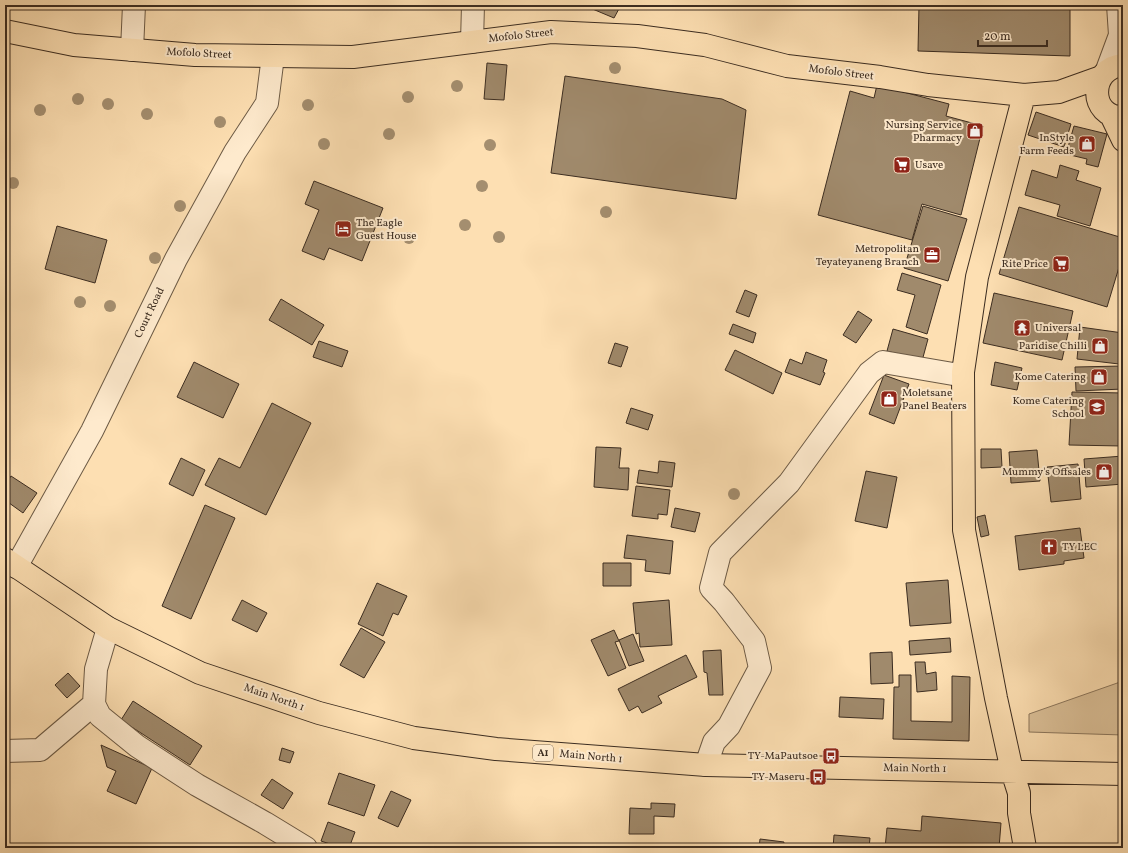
<svg xmlns="http://www.w3.org/2000/svg" width="1128" height="853" viewBox="0 0 1128 853" font-family="Vollkorn,serif">
<style>
.green{fill:#dcc199;stroke:#8c775d}
.building{fill:#a08a6c;stroke:#3c2d21}
.lines{fill:none;stroke-linecap:round;stroke-linejoin:round}
.minor-casing{stroke:#6c5a45;stroke-width:24}
.major-casing{stroke:#3c2d21;stroke-width:24}
.minor{stroke:#feeacd;stroke-width:22}
.major{stroke:#fddfb2;stroke-width:22}
.tree{fill:#a48e6f}
.labels{text-anchor:middle;dominant-baseline:central;stroke-width:4;stroke-linejoin:round;paint-order:stroke}
.shield{fill:#feeacd;stroke:#766655;stroke-width:1}
.shield-label{font-size:10px;font-weight:bold;fill:#3c2d21}
.street-label{font-size:11px;fill:#3c2d21;stroke:#feeacd}
.poi-label{font-size:11px;fill:#3c2d21;stroke:#feeacd;text-anchor:end}
</style>
<rect width="100%" height="100%" fill="#fddfb2"/>
<filter id="stains"><feTurbulence type="fractalNoise" baseFrequency=".005" numOctaves="4"/><feColorMatrix values="0 0 0 0 .2 0 0 0 0 .09 0 0 0 0 .02 0 0 0 .5 -.17"/></filter>
<radialGradient id="worn" r=".72"><stop offset=".6" stop-color="#630" stop-opacity="0"/><stop offset="1" stop-color="#630" stop-opacity=".3"/></radialGradient>
<path class="green" d="M1123 681V735L1029 732V714Z"/>
<path class="building" d="M583 5H621L614 18Z
M646 5H677V8Z
M919 5H1070V56L918 51Z
M487 63 507 65 504 100 484 99Z
M565 76 722 99 746 110 736 199 551 173Z
M877 85 949 104 946 116 983 126 961 215 922 204 912 240 818 215 850 91 874 98Z
M1036 112 1071 124 1064 147 1028 135Z
M1074 126 1107 134 1098 167 1086 164 1087 159 1066 154Z
M1060 165 1079 171 1076 180 1101 188 1090 226 1057 216 1060 205 1025 195 1032 170 1057 178Z
M314 181 383 208 362 261 329 248 324 260 302 251 319 210 305 204Z
M923 206 967 219 948 281 904 268Z
M1019 207 1123 238V254L1107 307 999 274Z
M57 226 107 240 95 283 45 269Z
M902 273 941 285 927 334 906 327 915 295 897 290Z
M745 290 757 295 749 317 736 312Z
M994 293 1073 311 1062 360 983 343Z
M281 299 324 325 312 345 269 320Z
M858 311 872 320 856 343 843 335Z
M733 324 756 333 753 343 729 334Z
M1080 327 1123 333 1119 364 1077 359Z
M893 329 928 339 922 361 887 351Z
M319 341 348 351 342 367 313 357Z
M615 343 628 347 621 367 608 363Z
M735 350 782 373 773 394 725 370Z
M806 352 827 360 823 372 825 373 820 385 785 372 790 359 802 364Z
M194 362 239 384 223 418 177 397Z
M995 362 1022 368 1017 390 991 385Z
M1122 366 1123 389 1076 391 1075 367Z
M884 375 909 384 894 424 869 414Z
M1072 392 1123 393 1122 446 1069 445Z
M272 403 311 423 266 515 205 485 219 458 240 468Z
M631 408 653 415 648 430 626 423Z
M596 447 621 448 619 468H629L628 490 594 487Z
M981 449H1001L1002 467 981 468Z
M1037 450 1040 481 1011 483 1009 452Z
M1123 456V484L1086 487 1084 459Z
M181 458 205 470 193 496 169 484Z
M659 461 675 463 672 487 637 483 639 470 658 473Z
M1078 464 1081 499 1051 502 1047 467Z
M866 471 897 477 887 528 855 521Z
M11 476 37 493 23 513 5 500V485Z
M636 486 670 490 667 515 658 514V519L632 516Z
M205 505 235 518 191 619 162 606Z
M675 508 700 513 695 532 671 527Z
M985 515 989 535 981 537 977 517Z
M1080 528 1084 558 1064 561V564L1019 570 1015 536Z
M627 535 673 541 670 574 645 571 646 560 624 558Z
M603 563H631V586H603Z
M948 580 951 623 910 626 906 583Z
M377 583 407 596 398 615 393 613 383 636 358 624Z
M242 600 267 613 257 632 232 620Z
M669 600 672 645 640 647 639 633 636 634 633 603Z
M361 628 385 642 364 678 340 665Z
M614 630 619 641 615 642 626 668 608 676 591 640Z
M633 634 644 661 629 666 619 640Z
M950 638 951 652 910 655 909 641Z
M721 650 723 695H709L707 673 704 672 703 651Z
M892 652 893 683 871 684 870 653Z
M686 655 697 677 658 696 662 703 642 713 638 706 629 711 618 689Z
M915 662H925L926 674 936 672 937 690 917 692Z
M68 673 80 686 67 698 55 685Z
M899 675H911V721L952 722V676L970 677 969 741 893 739 894 687H899Z
M840 697 884 699 883 719 839 717Z
M133 701 202 746 190 765 121 720Z
M101 745 152 768 136 804 107 791 116 771 107 767Z
M282 748 294 752 290 763 279 760Z
M339 773 375 785 364 816 328 804Z
M272 779 293 793 283 809 261 795Z
M391 791 411 800 398 827 378 818Z
M651 803 675 804 674 817 654 816V834H629L630 808 651 809Z
M922 816 1001 823 999 848H885L887 828 921 831Z
M328 822 355 832 349 848H342L321 841Z
M834 835 870 838 869 848H833Z
M760 839 784 842 783 848H759Z"/>
<g class="lines">
<g class="minor-casing">
<path id="minor" d="M472 42 473 5
M132 50 134 5
M1107 70 1120 35 1118 5
M16 567 92 431 176 259 235 152 267 103 273 56
M108 628 96 669 94 704 100 716 137 746 197 785 265 823 306 848
M5 751 40 750 94 704
M706 765 714 742 729 726 760 668 754 641 724 602 711 588 720 553 789 483 869 373 883 362 953 374 963 372"/>
</g>
<g class="major-casing">
<path id="major" d="M5 31 74 45 195 55 353 57 551 32 637 36 705 45 787 66 880 77 928 85 1024 95 1059 92 1101 77
M1123 65C1088 68 1089 118 1123 117
M1024 95 977 277 963 372 964 530 996 698 1012 771 1019 793V813L1025 848
M1111 115 1123 140
M5 559 108 628 200 673 319 713 414 738 496 749 706 765 1123 774"/>
</g>
<use href="#minor" class="minor"/>
<use href="#major" class="major"/>
</g>
<g class="tree">
<circle cx="615" cy="68" r="6"/>
<circle cx="457" cy="86" r="6"/>
<circle cx="408" cy="97" r="6"/>
<circle cx="78" cy="99" r="6"/>
<circle cx="108" cy="104" r="6"/>
<circle cx="308" cy="105" r="6"/>
<circle cx="40" cy="110" r="6"/>
<circle cx="147" cy="114" r="6"/>
<circle cx="220" cy="122" r="6"/>
<circle cx="389" cy="134" r="6"/>
<circle cx="324" cy="144" r="6"/>
<circle cx="490" cy="145" r="6"/>
<circle cx="13" cy="183" r="6"/>
<circle cx="482" cy="186" r="6"/>
<circle cx="180" cy="206" r="6"/>
<circle cx="606" cy="212" r="6"/>
<circle cx="465" cy="225" r="6"/>
<circle cx="499" cy="237" r="6"/>
<circle cx="409" cy="238" r="6"/>
<circle cx="155" cy="258" r="6"/>
<circle cx="80" cy="302" r="6"/>
<circle cx="110" cy="306" r="6"/>
<circle cx="734" cy="494" r="6"/>
</g>
<defs>
<g id="shop-square" transform="scale(0.9)"><rect x="-9" y="-9" width="18" height="18" rx="4" fill="#8f2418" stroke="#feeacd"/><path d="M-5-2.5h2.3a2.7 3.5 0 0 1 5.4 0H5L5.5 6h-11ZM-1.5-2.5h3a1.5 2.3 0 0 0-3 0Z" fill="#fff"/></g>
<g id="supermarket-square" transform="scale(0.9)"><rect x="-9" y="-9" width="18" height="18" rx="4" fill="#8f2418" stroke="#feeacd"/><path d="M-6-5.5h2.5l.6 2H6L4.5 2H-2.5L-4.4-4H-6ZM-1.5 3.2a1.3 1.3 0 1 0 .1 0ZM3 3.2a1.3 1.3 0 1 0 .1 0Z" fill="#fff"/></g>
<g id="hotel-square" transform="scale(0.9)"><rect x="-9" y="-9" width="18" height="18" rx="4" fill="#8f2418" stroke="#feeacd"/><path d="M-6-4.5h1.5V1H6V5H4.5V3h-9V5H-6ZM-4 0a1.8 1.8 0 1 1 3.6 0ZM.5 0V-2.5h3Q6-2.5 6 0Z" fill="#fff"/></g>
<g id="office-square" transform="scale(0.9)"><rect x="-9" y="-9" width="18" height="18" rx="4" fill="#8f2418" stroke="#feeacd"/><path d="M-6-3h4V-5.5h4V-3h4V5H-6ZM-1-4.5V-3h2v-1.5ZM-6 0V1H6V0Z" fill="#fff"/></g>
<g id="temple-square" transform="scale(0.9)"><rect x="-9" y="-9" width="18" height="18" rx="4" fill="#8f2418" stroke="#feeacd"/><path d="M0-6L5-2H3V0L6.5 2.5H4V6H1.5V3h-3V6H-4V2.5H-6.5L-3 0V-2H-5Z" fill="#fff"/></g>
<g id="university-square" transform="scale(0.9)"><rect x="-9" y="-9" width="18" height="18" rx="4" fill="#8f2418" stroke="#feeacd"/><path d="M0-5L7-2L0 1L-7-2ZM-4 1L0 2.5L4 1V4Q0 6-4 4Z" fill="#fff"/></g>
<g id="church-square" transform="scale(0.9)"><rect x="-9" y="-9" width="18" height="18" rx="4" fill="#8f2418" stroke="#feeacd"/><path d="M-1.2-6h2.4v3.5h3.3v2.4h-3.3V6h-2.4V-.1h-3.3v-2.4h3.3Z" fill="#fff"/></g>
<g id="bus-square" transform="scale(0.9)"><rect x="-9" y="-9" width="18" height="18" rx="4" fill="#8f2418" stroke="#feeacd"/><path d="M-5-6H5V4H4V6H2V4H-2V6H-4V4H-5ZM-3.5-4V0h7V-4ZM-3.5 1.2v1.5H-2V1.2ZM2 1.2v1.5H3.5V1.2Z" fill="#fff"/></g>
</defs>
<g fill-rule="evenodd">
<use href="#shop-square" x="975" y="131"/>
<use href="#shop-square" x="1087" y="144"/>
<use href="#supermarket-square" x="902" y="165"/>
<use href="#hotel-square" x="343" y="229"/>
<use href="#office-square" x="932" y="255"/>
<use href="#supermarket-square" x="1061" y="264"/>
<use href="#temple-square" x="1022" y="328"/>
<use href="#shop-square" x="1100" y="346"/>
<use href="#shop-square" x="1099" y="377"/>
<use href="#shop-square" x="889" y="399"/>
<use href="#university-square" x="1097" y="407"/>
<use href="#shop-square" x="1104" y="472"/>
<use href="#church-square" x="1049" y="547"/>
<use href="#bus-square" x="831" y="756"/>
<use href="#bus-square" x="818" y="777"/>
</g>
<g class="labels">
<rect class="shield" x="533" y="745" width="20" height="16" rx="3"/>
<g class="shield-label">
<text x="543" y="753">A1</text>
</g>
<g class="street-label">
<text transform="translate(521 36) rotate(-6)">Mofolo Street</text>
<text transform="translate(199 54) rotate(3)">Mofolo Street</text>
<text transform="translate(841 73) rotate(7)">Mofolo Street</text>
<text transform="translate(150 313) rotate(-64)">Court Road</text>
<text transform="translate(274 698) rotate(19)">Main North 1</text>
<text transform="translate(591 757) rotate(5)">Main North 1</text>
<text transform="translate(915 769) rotate(1)">Main North 1</text>
</g>
<g class="poi-label">
<text x="962" y="125">Nursing Service<tspan x="962" dy="13">Pharmacy</tspan></text>
<text x="1074" y="138">InStyle<tspan x="1074" dy="13">Farm Feeds</tspan></text>
<text x="915" y="165" text-anchor="start">Usave</text>
<text x="356" y="223" text-anchor="start">The Eagle<tspan x="356" dy="13">Guest House</tspan></text>
<text x="919" y="249">Metropolitan<tspan x="919" dy="13">Teyateyaneng Branch</tspan></text>
<text x="1048" y="264">Rite Price</text>
<text x="1035" y="328" text-anchor="start">Universal</text>
<text x="1087" y="346">Paridise Chilli</text>
<text x="1086" y="377">Kome Catering</text>
<text x="902" y="393" text-anchor="start">Moletsane<tspan x="902" dy="13">Panel Beaters</tspan></text>
<text x="1084" y="401">Kome Catering<tspan x="1084" dy="13">School</tspan></text>
<text x="1091" y="472">Mummy's Offsales</text>
<text x="1062" y="547" text-anchor="start">TY LEC</text>
<text x="818" y="756">TY-MaPautsoe</text>
<text x="805" y="777">TY-Maseru</text>
</g>
</g>
<rect width="1128" height="853" fill="none" stroke="#fddfb2" stroke-width="20"/>
<rect x="6" y="6" width="1116" height="841" fill="none" stroke="#3c2d21" stroke-width="2"/>
<rect x="10" y="10" width="1108" height="833" fill="none" stroke="#3c2d21"/>
<path d="M978 40v6h69v-6" fill="none" stroke="#3c2d21" stroke-width="2"/>
<text x="984" y="40" font-size="12" fill="#3c2d21" stroke="#feeacd" stroke-width="3" paint-order="stroke">20 m</text>
<rect width="100%" height="100%" filter="url(#stains)"/>
<rect width="100%" height="100%" fill="url(#worn)"/>
</svg>
